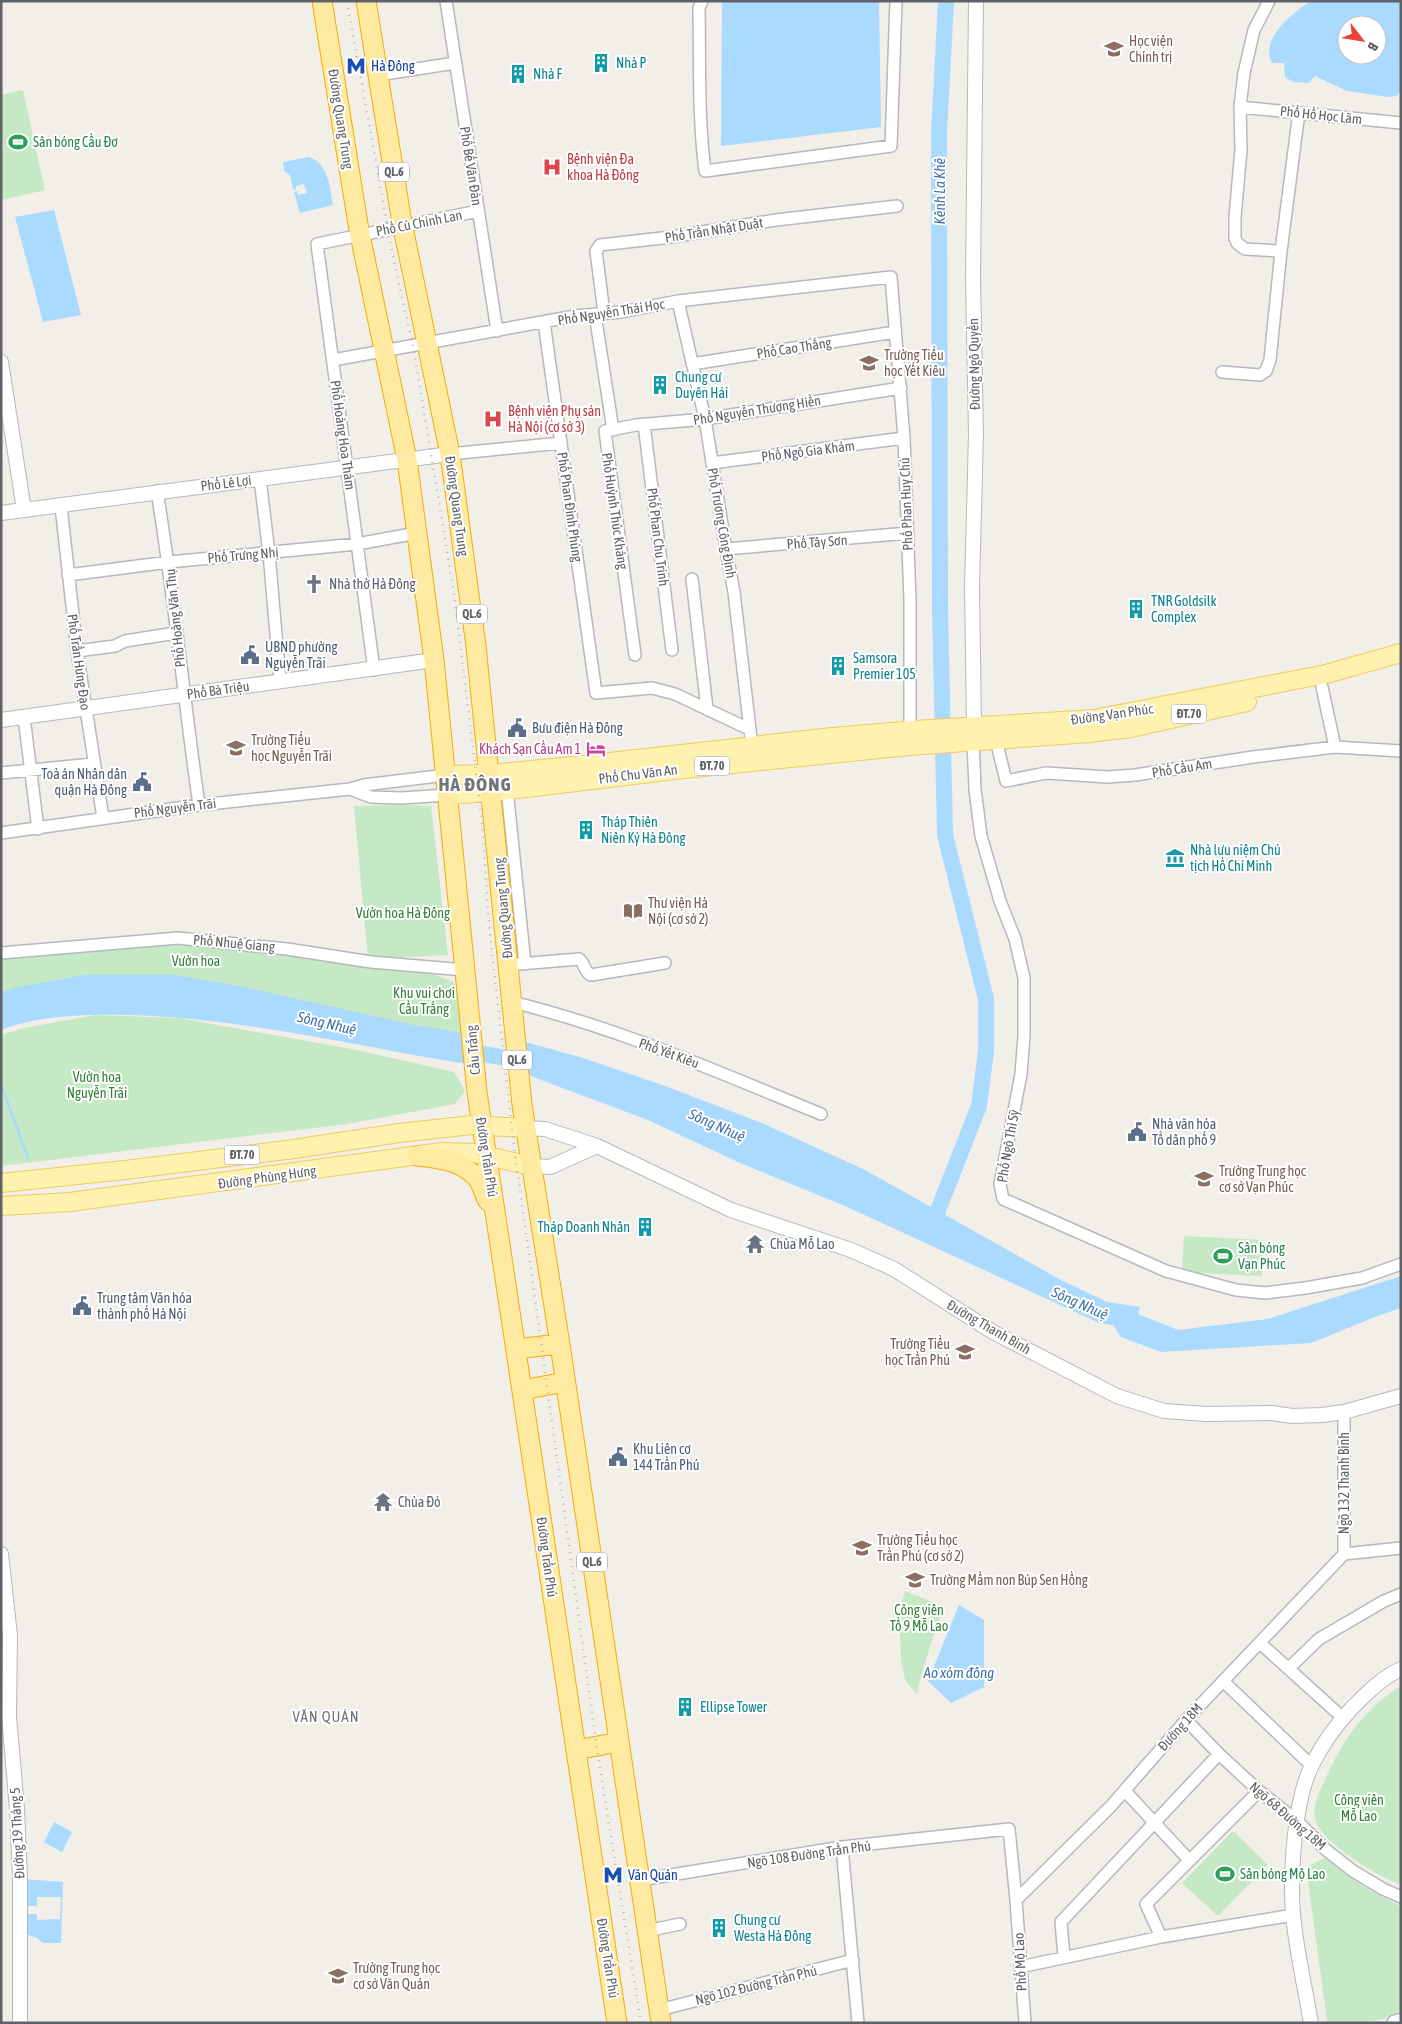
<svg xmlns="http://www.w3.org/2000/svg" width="1402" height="2024" viewBox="0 0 1402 2024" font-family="'Asap Condensed',sans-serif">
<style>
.green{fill:#c5e8c5}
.water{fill:#aadaff;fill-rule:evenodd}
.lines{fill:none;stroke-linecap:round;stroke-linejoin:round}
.stream{stroke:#aadaff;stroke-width:2.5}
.river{stroke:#aadaff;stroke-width:16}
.minor-casing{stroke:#b5b8bc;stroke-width:14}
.tertiary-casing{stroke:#b5b8bc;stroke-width:16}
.secondary-casing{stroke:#b6babf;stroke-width:18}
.primary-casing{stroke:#f2c960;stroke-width:20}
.trunk-casing{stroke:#f9ab00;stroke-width:21}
.minor{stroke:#fff;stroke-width:11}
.tertiary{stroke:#fff;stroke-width:14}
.secondary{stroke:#fff;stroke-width:15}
.primary{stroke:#fff2af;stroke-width:18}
.trunk{stroke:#feeaa1;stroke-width:19}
.rail{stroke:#b6b7b8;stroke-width:2.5;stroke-dasharray:1 6;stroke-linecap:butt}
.labels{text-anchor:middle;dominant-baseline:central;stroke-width:4;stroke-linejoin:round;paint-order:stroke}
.shield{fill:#fff;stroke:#8f9295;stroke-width:1}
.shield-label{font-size:12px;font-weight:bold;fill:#5f6368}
.education-label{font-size:14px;fill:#785e54;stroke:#fff;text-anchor:start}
.culture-label{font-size:14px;fill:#0d838f;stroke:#fff;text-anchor:start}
.transit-label{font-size:14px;fill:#164399;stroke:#fff;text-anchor:start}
.street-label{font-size:14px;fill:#5f6368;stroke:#fff}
.leisure-label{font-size:14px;fill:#27864d;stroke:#fff;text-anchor:start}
.health-label{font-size:14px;fill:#be3a42;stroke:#fff;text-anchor:start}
.worship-label{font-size:14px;fill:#5b616d;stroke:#fff;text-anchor:start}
.service-label{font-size:14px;fill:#4e5e75;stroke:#fff;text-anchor:start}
.hotel-label{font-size:14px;fill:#b23c85;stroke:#fff;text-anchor:end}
.park-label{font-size:14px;fill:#348238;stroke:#fff}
.water-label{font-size:15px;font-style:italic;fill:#4174aa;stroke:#fff}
.neighbourhood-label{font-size:15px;letter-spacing:1px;fill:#70757a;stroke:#fff}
.district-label{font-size:19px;font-weight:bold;letter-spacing:1px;fill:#70757a;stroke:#fff}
</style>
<rect width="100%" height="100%" fill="#f1efe8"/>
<path class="green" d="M23 90 45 190 1 200V95Z
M406 805 431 806 448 955 368 959 354 806Z
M178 940 287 950 434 974C441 977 451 980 456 985 467 995 469 1022 462 1034L414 1028 221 983 152 975 65 979 1 994V955Z
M95 1015 178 1018 352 1049 454 1072 465 1091 455 1104 347 1124 1 1166V1035L24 1028Z
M1184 1236 1263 1240 1262 1276 1182 1272Z
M905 1591 943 1606 921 1676 917 1694 905 1680 901 1659 899 1613Z
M1401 1686V1885C1378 1876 1321 1843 1315 1819 1312 1806 1319 1794 1324 1782 1341 1743 1363 1709 1401 1686Z
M1233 1831 1268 1865 1218 1916 1182 1883Z
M1325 1858C1349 1877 1372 1894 1401 1906V2016L1360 2023H1330L1327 2020 1306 1867Z"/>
<path class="water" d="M722 1H879L881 127 721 146Z
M1311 1H1401V90L1397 96 1388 97 1347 91 1315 76 1309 83 1293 82 1285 77 1284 63H1272C1259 38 1294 12 1311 1ZM1347 25H1377V55H1347Z
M309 157C328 163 330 187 333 205L300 213 294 192 297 191 298 195 307 193 304 184 296 186V189L293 190 290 175 284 171 283 162Z
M54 210 81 315 43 322 15 217Z
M85 975H176L244 987 414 1025 469 1034 473 1065C358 1047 244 1018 128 1015 86 1014 41 1015 1 1030V992L18 987Z
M522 1041 583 1058 665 1086 762 1123 865 1170 1061 1280 1107 1302 1140 1307 1138 1314 1178 1330 1268 1319 1401 1276V1308L1380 1315 1311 1343 1161 1352 1121 1337 1113 1325 1099 1323 845 1206 740 1163 648 1120 525 1074Z
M959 1605 984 1620V1687L951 1703 928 1681Z
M54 1822 72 1832 62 1852 44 1842Z
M23 1879 63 1882 61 1943H43L37 1938 23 1933V1914H37V1920L60 1919 61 1897H37V1906H23Z"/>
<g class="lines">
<path class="stream" d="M1 1084 28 1158"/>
<path class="river" d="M461 1050 530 1062
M931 1228 979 1106 986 1051V999L945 835 940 608 939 133 946 1"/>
<g class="minor-casing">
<path id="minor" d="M446 1 497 331
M702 1 699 8C700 63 698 117 705 171L891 146 896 1
M1269 1 1254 30 1244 73 1240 107 1241 149 1235 217V238L1237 243 1245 249 1281 251
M378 75 455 63
M1240 107 1401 123
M678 301 705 419 726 549 734 592 752 747
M604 313 596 251 600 245 671 237 776 220 897 206
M595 314 613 430
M544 322 596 693 652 688 675 694 749 729
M333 360 575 316 621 312 678 301 891 277 904 438 910 600V731
M692 364 895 332
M1222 372 1260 375 1266 371 1270 360 1281 251 1299 112
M644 424 672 650
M450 454 561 443
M712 463 904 438
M260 479 269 553 280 681
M157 491C174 595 184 701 199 805
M61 506 77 651 103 818
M726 549 908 533
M68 575 169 562 357 544 417 533
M692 579 707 709
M77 651 115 646 125 641 176 633
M635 655 605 431 636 425 705 419 901 388
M374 670 317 244 478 211
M1322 687 1335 747
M24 717 38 829
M996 740 1006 781 1046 773 1108 777 1135 775 1253 757 1335 747 1401 751
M973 741 975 789 981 836 1000 901 1015 939 1024 978V1036L1021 1074 1000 1184 1003 1199 1166 1271 1236 1290 1265 1293 1305 1288 1362 1278 1401 1264
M1 773 93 764
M350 789 371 797 401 798 448 795
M507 789 525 964
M1 833 199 805 350 789 364 785 446 775
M1 953 178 938 287 949 371 962 465 970
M519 964 579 959C585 963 584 972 591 975L665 963
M512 1002C619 1028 720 1073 821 1114
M1344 1412V1554
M1344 1554 1401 1548
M1260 1643 1343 1718
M1289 1668 1319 1639 1384 1601 1401 1594
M1223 1681 1311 1765
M1186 1720 1219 1754 1259 1791 1297 1821 1325 1849 1353 1871 1383 1889 1401 1897
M1125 1791 1189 1860
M842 1847 858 2023
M640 1880 842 1847 1009 1829 1016 1900 1025 2023
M1016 1900 1111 1806 1186 1720 1344 1554
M647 1931 680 1924
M1161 1937 1146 1904 1259 1791
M1064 1957 1061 1922 1219 1754
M1020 1967 1161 1937 1293 1915
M659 2010 853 1960"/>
</g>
<g class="tertiary-casing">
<path id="tertiary" d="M1 362 24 510
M1 513 450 454
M1 720 434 660
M974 726 972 587 976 434 973 277 976 1
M525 1128 545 1129 597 1146 731 1210 851 1250 894 1269 993 1332 1117 1396 1164 1411 1206 1414 1272 1413 1292 1416 1322 1415 1344 1412 1401 1396
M531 1166 550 1167 597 1146
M1 1554 10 1635 9 1716 17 1809 20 1878V2023
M1311 2023C1305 1987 1296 1950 1293 1914 1290 1874 1294 1801 1312 1765 1322 1745 1336 1725 1351 1709 1366 1694 1381 1678 1401 1669"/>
</g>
<g class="secondary-casing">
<path id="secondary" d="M1395 2023 1401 2022"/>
</g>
<g class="primary-casing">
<path id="primary" d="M446 775 490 774 582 765 833 737 915 730 1094 719 1326 674 1401 653
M448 795 492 792 684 769 909 746 1089 733 1131 728 1247 702
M1 1183 125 1170 294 1149 399 1133 472 1125 525 1128
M1 1206 70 1202 442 1152 474 1153 531 1166"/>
</g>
<g class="trunk-casing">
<path id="trunk" d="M322 1 359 230 407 460 434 660 477 1092 617 2023
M366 1 402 223 450 454 476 646 522 1105 559 1338 661 2023
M417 1156C438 1158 463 1161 478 1179 482 1185 484 1194 488 1201
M516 1349 559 1344
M522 1390 565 1382
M576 1750 619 1742"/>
</g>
<use href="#minor" class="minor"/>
<use href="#tertiary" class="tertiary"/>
<use href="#secondary" class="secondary"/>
<use href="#primary" class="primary"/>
<use href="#trunk" class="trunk"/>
<path class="rail" d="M347 1 393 257 413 346 454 593 482 822 489 925 513 1139 597 1749 641 2023"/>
</g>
<defs>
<g id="university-bare" transform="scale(1.5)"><path d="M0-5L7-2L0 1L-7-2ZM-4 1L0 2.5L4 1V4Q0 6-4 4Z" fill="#8d6e63" stroke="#fff" stroke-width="2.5" paint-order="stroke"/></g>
<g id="building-bare" transform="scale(1.5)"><path d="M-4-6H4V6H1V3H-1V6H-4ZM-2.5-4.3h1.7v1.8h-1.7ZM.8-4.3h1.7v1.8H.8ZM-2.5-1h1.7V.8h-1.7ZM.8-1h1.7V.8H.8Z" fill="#0f9aa8" stroke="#fff" stroke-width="2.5" paint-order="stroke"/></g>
<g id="metro-bare" transform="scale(1.5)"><path d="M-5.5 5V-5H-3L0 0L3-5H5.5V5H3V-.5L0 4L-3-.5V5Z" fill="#1a4fb4" stroke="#fff" stroke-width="2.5" paint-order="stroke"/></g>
<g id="stadium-bare" transform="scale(1.5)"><path d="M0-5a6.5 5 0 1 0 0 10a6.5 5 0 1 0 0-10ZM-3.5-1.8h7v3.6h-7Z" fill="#2e9e5b" stroke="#fff" stroke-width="2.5" paint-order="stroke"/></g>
<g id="hospital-bare" transform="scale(1.5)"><path d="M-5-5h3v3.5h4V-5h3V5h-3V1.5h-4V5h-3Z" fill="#e0444e" stroke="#fff" stroke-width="2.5" paint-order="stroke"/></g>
<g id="school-bare" transform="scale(1.5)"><path d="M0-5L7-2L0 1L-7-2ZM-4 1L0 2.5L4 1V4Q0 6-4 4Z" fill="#8d6e63" stroke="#fff" stroke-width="2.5" paint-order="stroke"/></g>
<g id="church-bare" transform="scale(1.5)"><path d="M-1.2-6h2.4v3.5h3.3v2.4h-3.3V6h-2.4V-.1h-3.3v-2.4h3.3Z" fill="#6b7280" stroke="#fff" stroke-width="2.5" paint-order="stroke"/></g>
<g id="civic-bare" transform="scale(1.5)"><path d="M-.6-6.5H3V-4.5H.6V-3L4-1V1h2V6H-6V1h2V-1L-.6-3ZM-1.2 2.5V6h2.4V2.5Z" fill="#5c6f8a" stroke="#fff" stroke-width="2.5" paint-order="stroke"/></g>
<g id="hotel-bare" transform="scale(1.5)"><path d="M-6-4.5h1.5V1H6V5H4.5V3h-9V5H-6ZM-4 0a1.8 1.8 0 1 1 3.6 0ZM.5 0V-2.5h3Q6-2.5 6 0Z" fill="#d1479c" stroke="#fff" stroke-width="2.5" paint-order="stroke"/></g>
<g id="museum-bare" transform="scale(1.5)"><path d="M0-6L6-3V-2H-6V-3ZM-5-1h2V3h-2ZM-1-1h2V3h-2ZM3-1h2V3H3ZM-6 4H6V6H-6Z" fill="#0f9aa8" stroke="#fff" stroke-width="2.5" paint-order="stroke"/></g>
<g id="library-bare" transform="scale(1.5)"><path d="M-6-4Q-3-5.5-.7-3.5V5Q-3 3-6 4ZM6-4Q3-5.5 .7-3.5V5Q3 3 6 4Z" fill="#8d6e63" stroke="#fff" stroke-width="2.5" paint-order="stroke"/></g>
<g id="temple-bare" transform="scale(1.5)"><path d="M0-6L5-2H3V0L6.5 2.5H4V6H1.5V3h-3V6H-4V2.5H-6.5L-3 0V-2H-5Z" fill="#6b7280" stroke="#fff" stroke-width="2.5" paint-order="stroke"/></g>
</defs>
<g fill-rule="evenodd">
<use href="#university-bare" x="1114" y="49"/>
<use href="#building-bare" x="601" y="63"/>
<use href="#metro-bare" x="356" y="66"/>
<use href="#building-bare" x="518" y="74"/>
<use href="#stadium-bare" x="18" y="142"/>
<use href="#hospital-bare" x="552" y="167"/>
<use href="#school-bare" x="869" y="363"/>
<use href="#building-bare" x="660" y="385"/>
<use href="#hospital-bare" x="493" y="419"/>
<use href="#church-bare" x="314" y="584"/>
<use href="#building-bare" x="1136" y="609"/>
<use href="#civic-bare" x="250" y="655"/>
<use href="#building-bare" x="838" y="666"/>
<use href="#civic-bare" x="517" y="728"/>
<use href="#school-bare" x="236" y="748"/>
<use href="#hotel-bare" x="596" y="749"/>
<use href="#civic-bare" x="142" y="782"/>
<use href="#building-bare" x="586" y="830"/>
<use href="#museum-bare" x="1175" y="858"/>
<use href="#library-bare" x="633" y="911"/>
<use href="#civic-bare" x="1137" y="1132"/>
<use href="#school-bare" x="1204" y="1179"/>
<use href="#building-bare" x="645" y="1227"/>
<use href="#temple-bare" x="755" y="1244"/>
<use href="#stadium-bare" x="1223" y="1256"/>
<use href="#civic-bare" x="82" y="1306"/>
<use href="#school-bare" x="965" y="1352"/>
<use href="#civic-bare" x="618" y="1457"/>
<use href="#temple-bare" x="383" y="1502"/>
<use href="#school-bare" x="862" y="1548"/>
<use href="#school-bare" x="915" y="1580"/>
<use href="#building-bare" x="685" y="1707"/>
<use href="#stadium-bare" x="1225" y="1874"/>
<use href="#metro-bare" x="613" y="1875"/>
<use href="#building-bare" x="719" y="1928"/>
<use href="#school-bare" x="338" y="1976"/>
</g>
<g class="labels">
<g class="shield">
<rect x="379" y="162.5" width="30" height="19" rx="4"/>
<rect x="457" y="604.5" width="30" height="19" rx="4"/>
<rect x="1171.5" y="704.5" width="35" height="19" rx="4"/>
<rect x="694.5" y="756.5" width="35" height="19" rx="4"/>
<rect x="502" y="1050.5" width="30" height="19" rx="4"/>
<rect x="224.5" y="1145.5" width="35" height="19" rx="4"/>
<rect x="577" y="1552.5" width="30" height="19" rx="4"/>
</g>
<g class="shield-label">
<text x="394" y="172">QL.6</text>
<text x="472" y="614">QL.6</text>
<text x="1189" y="714">ĐT.70</text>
<text x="712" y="766">ĐT.70</text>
<text x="517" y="1060">QL.6</text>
<text x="242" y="1155">ĐT.70</text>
<text x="592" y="1562">QL.6</text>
</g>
<g class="education-label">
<text x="1129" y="41">Học viện<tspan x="1129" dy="16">Chính trị</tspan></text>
<text x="884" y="355">Trường Tiểu<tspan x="884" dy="16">học Yết Kiêu</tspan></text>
<text x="251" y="740">Trường Tiểu<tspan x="251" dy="16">học Nguyễn Trãi</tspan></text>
<text x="648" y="903">Thư viện Hà<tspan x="648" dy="16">Nội (cơ sở 2)</tspan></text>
<text x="1219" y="1171">Trường Trung học<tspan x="1219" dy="16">cơ sở Vạn Phúc</tspan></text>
<text x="950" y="1344" text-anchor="end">Trường Tiểu<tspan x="950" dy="16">học Trần Phú</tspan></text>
<text x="877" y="1540">Trường Tiểu học<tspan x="877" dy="16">Trần Phú (cơ sở 2)</tspan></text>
<text x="930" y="1580">Trường Mầm non Búp Sen Hồng</text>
<text x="353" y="1968">Trường Trung học<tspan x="353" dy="16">cơ sở Văn Quán</tspan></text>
</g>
<g class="culture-label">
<text x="616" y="63">Nhà P</text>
<text x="533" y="74">Nhà F</text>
<text x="675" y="377">Chung cư<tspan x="675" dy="16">Duyên Hải</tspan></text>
<text x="1151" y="601">TNR Goldsilk<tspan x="1151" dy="16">Complex</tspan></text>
<text x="853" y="658">Samsora<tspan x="853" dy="16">Premier 105</tspan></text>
<text x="601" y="822">Tháp Thiên<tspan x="601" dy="16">Niên Kỷ Hà Đông</tspan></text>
<text x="1190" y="850">Nhà lưu niệm Chủ<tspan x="1190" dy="16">tịch Hồ Chí Minh</tspan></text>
<text x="630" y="1227" text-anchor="end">Tháp Doanh Nhân</text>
<text x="700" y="1707">Ellipse Tower</text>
<text x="734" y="1920">Chung cư<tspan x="734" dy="16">Westa Hà Đông</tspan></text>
</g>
<g class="transit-label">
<text x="371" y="66">Hà Đông</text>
<text x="628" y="1875">Văn Quán</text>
</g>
<g class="street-label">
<text transform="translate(1321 115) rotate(6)">Phố Hồ Học Lãm</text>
<text transform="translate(341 119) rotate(81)">Đường Quang Trung</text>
<text transform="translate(471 166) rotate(81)">Phố Bế Văn Đàn</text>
<text transform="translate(419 223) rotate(-11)">Phố Cù Chính Lan</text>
<text transform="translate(714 230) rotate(-9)">Phố Trần Nhật Duật</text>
<text transform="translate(611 312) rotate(-9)">Phố Nguyễn Thái Học</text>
<text transform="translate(794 348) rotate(-9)">Phố Cao Thắng</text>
<text transform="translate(974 364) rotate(-91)">Đường Ngô Quyền</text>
<text transform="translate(757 410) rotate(-9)">Phố Nguyễn Thượng Hiền</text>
<text transform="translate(343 435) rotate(82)">Phố Hoàng Hoa Thám</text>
<text transform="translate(808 451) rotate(-7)">Phố Ngô Gia Khảm</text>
<text transform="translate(226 483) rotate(-7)">Phố Lê Lợi</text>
<text transform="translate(906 504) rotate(-92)">Phố Phan Huy Chú</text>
<text transform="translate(457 506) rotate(82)">Đường Quang Trung</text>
<text transform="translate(570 507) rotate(82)">Phố Phan Đình Phùng</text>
<text transform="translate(615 511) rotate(82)">Phố Huỳnh Thúc Kháng</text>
<text transform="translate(722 523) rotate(80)">Phố Trương Công Định</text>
<text transform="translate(658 537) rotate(83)">Phố Phan Chu Trinh</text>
<text transform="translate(817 542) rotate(-4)">Phố Tây Sơn</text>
<text transform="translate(243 555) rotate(-5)">Phố Trưng Nhị</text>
<text transform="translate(175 618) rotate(-96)">Phố Hoàng Văn Thụ</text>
<text transform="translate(79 662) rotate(82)">Phố Trần Hưng Đạo</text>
<text transform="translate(218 690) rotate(-8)">Phố Bà Triệu</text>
<text transform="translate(1112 714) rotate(-8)">Đường Vạn Phúc</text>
<text transform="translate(1182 768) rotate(-9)">Phố Cầu Am</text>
<text transform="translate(638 774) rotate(-7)">Phố Chu Văn An</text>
<text transform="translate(175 808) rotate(-7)">Phố Nguyễn Trãi</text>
<text transform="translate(503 908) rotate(-95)">Đường Quang Trung</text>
<text transform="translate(234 943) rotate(5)">Phố Nhuệ Giang</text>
<text transform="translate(473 1050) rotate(-95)">Cầu Trắng</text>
<text transform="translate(669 1053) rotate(20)">Phố Yết Kiêu</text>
<text transform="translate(1008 1146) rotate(-80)">Phố Ngô Thì Sỹ</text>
<text transform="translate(487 1157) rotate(81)">Đường Trần Phú</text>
<text transform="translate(267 1177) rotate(-8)">Đường Phùng Hưng</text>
<text transform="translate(989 1327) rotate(30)">Đường Thanh Bình</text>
<text transform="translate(1344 1483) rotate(-90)">Ngõ 132 Thanh Bình</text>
<text transform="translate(547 1557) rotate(82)">Đường Trần Phú</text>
<text transform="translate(1180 1727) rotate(-48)">Đường 18M</text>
<text transform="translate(1288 1816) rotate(41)">Ngõ 68 Đường 18M</text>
<text transform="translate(17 1833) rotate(-93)">Đường 19 Tháng 5</text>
<text transform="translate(809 1854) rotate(-8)">Ngõ 108 Đường Trần Phú</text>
<text transform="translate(608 1958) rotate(81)">Đường Trần Phú</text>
<text transform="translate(1020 1962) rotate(-93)">Phố Mộ Lao</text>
<text transform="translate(756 1985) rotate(-14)">Ngõ 102 Đường Trần Phú</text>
</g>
<g class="leisure-label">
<text x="33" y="142">Sân bóng Cầu Đơ</text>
<text x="1238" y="1248">Sân bóng<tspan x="1238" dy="16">Vạn Phúc</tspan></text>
<text x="1240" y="1874">Sân bóng Mộ Lao</text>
</g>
<g class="health-label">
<text x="567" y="159">Bệnh viện Đa<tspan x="567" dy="16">khoa Hà Đông</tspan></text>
<text x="508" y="411">Bệnh viện Phụ sản<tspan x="508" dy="16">Hà Nội (cơ sở 3)</tspan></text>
</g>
<g class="worship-label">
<text x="329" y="584">Nhà thờ Hà Đông</text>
<text x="770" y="1244">Chùa Mỗ Lao</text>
<text x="398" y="1502">Chùa Đỏ</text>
</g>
<g class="service-label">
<text x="265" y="647">UBND phường<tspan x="265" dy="16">Nguyễn Trãi</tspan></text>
<text x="532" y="728">Bưu điện Hà Đông</text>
<text x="127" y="774" text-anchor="end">Toà án Nhân dân<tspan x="127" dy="16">quận Hà Đông</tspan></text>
<text x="1152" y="1124">Nhà văn hóa<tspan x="1152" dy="16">Tổ dân phố 9</tspan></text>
<text x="97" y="1298">Trung tâm Văn hóa<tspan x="97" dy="16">thành phố Hà Nội</tspan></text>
<text x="633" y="1449">Khu Liên cơ<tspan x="633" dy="16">144 Trần Phú</tspan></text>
</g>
<g class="hotel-label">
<text x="581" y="749">Khách Sạn Cầu Am 1</text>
</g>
<g class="park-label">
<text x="403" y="913">Vườn hoa Hà Đông</text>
<text x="196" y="961">Vườn hoa</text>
<text x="424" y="993">Khu vui chơi<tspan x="424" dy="16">Cầu Trắng</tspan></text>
<text x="97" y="1077">Vườn hoa<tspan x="97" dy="16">Nguyễn Trãi</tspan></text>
<text x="919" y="1610">Công viên<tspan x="919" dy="16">Tổ 9 Mỗ Lao</tspan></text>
<text x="1359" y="1800">Công viên<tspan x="1359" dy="16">Mỗ Lao</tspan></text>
</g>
<g class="water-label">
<text transform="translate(939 191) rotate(-90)">Kênh La Khê</text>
<text transform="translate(327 1023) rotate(13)">Sông Nhuệ</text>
<text transform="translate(717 1125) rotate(24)">Sông Nhuệ</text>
<text transform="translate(1080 1303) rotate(24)">Sông Nhuệ</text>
<text x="959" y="1672">Ao xóm đông</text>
</g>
<g class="neighbourhood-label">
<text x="326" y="1716">VĂN QUÁN</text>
</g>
<g class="district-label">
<text x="475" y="784">HÀ ĐÔNG</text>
</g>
</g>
<rect width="1402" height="2024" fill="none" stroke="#5f6368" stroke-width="5"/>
<g transform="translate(1362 40) rotate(121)"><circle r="24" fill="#ffffff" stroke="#bfc1c3"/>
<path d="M0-4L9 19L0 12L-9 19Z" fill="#ea4335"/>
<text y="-8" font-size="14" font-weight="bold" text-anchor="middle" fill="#5f6368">B</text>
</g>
</svg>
